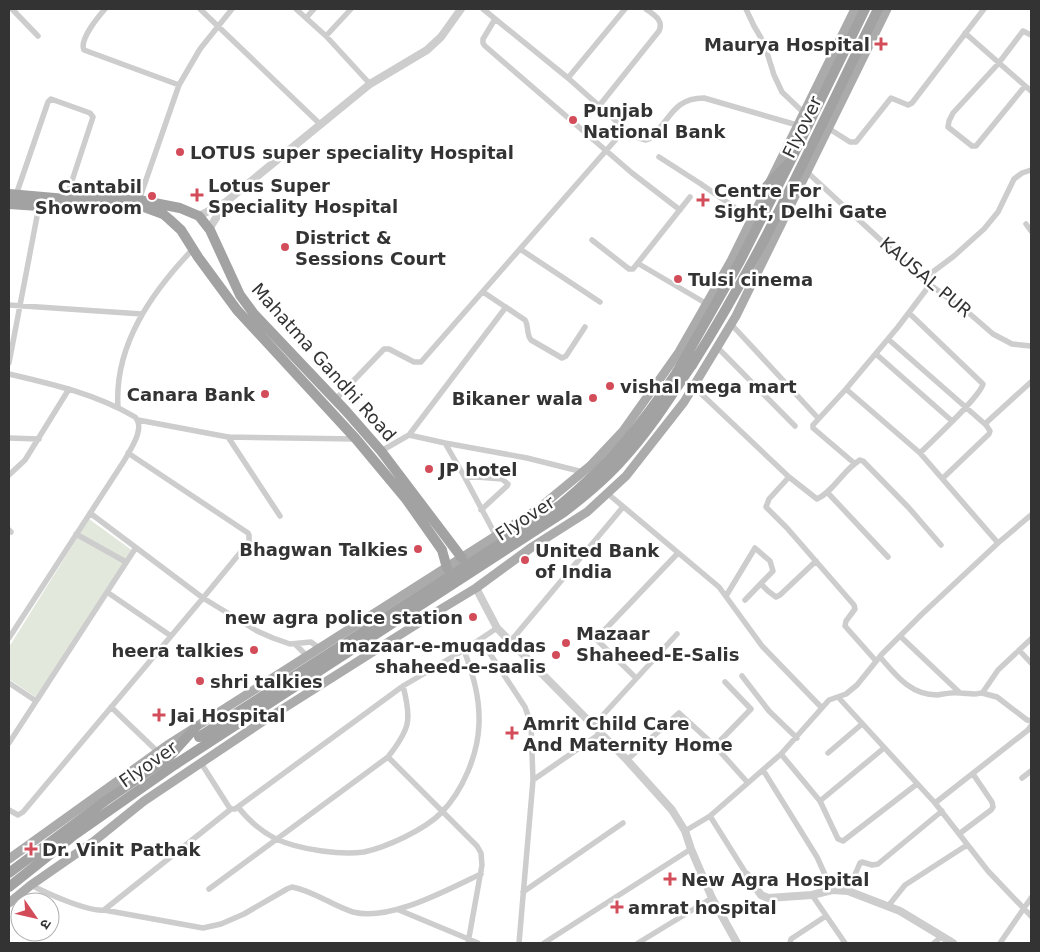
<svg xmlns="http://www.w3.org/2000/svg" width="1040" height="952" viewBox="0 0 1040 952" font-family="'DejaVu Sans','Noto Sans Devanagari',sans-serif">
<style>
.green{fill:#e3e8dd}
.lines{fill:none;stroke-linecap:round;stroke-linejoin:round}
.minor{stroke:#cdcdcd;stroke-width:5.5}
.tertiary{stroke:#cdcdcd;stroke-width:8}
.primary{stroke:#ababab;stroke-width:9}
.trunk{stroke:#a2a2a2;stroke-width:10}
.trunk-bridge{stroke:#a2a2a2;stroke-width:10}
.poi-dot{fill:#d34c5a;stroke:#fff;stroke-width:2}
.labels{text-anchor:middle;dominant-baseline:central;stroke-width:5;stroke-linejoin:round;paint-order:stroke}
.poi-label{font-size:18px;font-weight:bold;fill:#333;stroke:#fff;text-anchor:start}
.street-label{font-size:18px;fill:#333;stroke:#fff}
</style>
<rect width="100%" height="100%" fill="#fff"/>
<path class="green" d="M89 519 133 551 40 700 9 679V647Z"/>
<g class="lines">
<path class="minor" d="M12 9 38 36
M105 9C98 17 79 40 84 50L179 85
M200 9 320 124
M296 9 326 36 370 84
M483 9 568 78 625 129 639 138 646 140 649 139C670 122 672 98 704 98L797 125
M746 9 754 26 764 43 774 75 782 92 803 112
M306 18 314 9
M495 19 483 39V43L485 46 632 173 680 210
M965 33 1031 91
M326 36 351 9
M568 78 625 9
M1025 86 976 146H972L948 127 949 121 953 113 998 64 1023 31 1031 35
M599 106 659 31C664 20 654 15 646 9
M828 128 850 142H856L891 98 908 105 912 103 984 9
M659 157 701 184 751 219
M807 172 925 281 970 314 993 334 1012 344 1031 346
M16 195 48 102 51 99 90 113 93 117 66 199
M139 200 179 85 200 49 232 9
M1026 224 1031 231
M592 240 629 269H633L690 197
M520 249 600 302
M639 264 707 304
M483 292 525 320C529 326 526 334 531 340L562 358 566 356 585 327
M9 305 142 314
M909 313 983 384C979 398 933 440 920 453
M731 324 818 418
M888 339 986 425
M718 348 795 426
M876 354 952 421
M9 363 39 206
M9 374C52 384 96 394 135 417 146 428 130 450 124 461L9 638
M694 387 789 477 817 499C833 492 844 469 860 460L863 461 909 508 941 545
M846 389 920 453 998 543
M335 400 384 349H389L414 362H421L625 129
M118 407C114 345 152 292 193 249
M138 420 228 437 356 439
M409 435 506 307
M228 437 280 516
M9 438 39 439
M445 443 527 458 583 472
M381 451 409 435 445 443 464 476
M854 463 813 428V425L846 389 898 327 926 290 929 279 934 271 954 256 984 229 998 212 1014 179 1022 173 1031 170
M9 475 25 460 69 389
M789 477 769 499 766 507 787 528 854 605 855 609 846 621 845 626 876 661
M943 478 989 434 990 431 986 425 987 422 1031 382
M827 492 888 557
M607 493 719 587 762 646 822 708
M481 510 507 486 508 484 502 479 464 476 496 536
M90 513 203 598 257 631 273 638 290 644 311 642 319 648
M9 530 11 532
M76 534 126 562
M761 584 768 591 776 597 780 595 816 561
M107 592 171 636
M726 596 755 548 770 561 773 571 745 600
M900 636 959 692
M481 640 525 707 531 724 533 780 519 943
M510 642 623 507
M295 644 307 656
M1019 650 1031 663
M880 657C896 675 910 695 937 695 944 694 952 692 960 693 968 693 977 696 983 692L998 670 1031 639
M742 676 769 711 797 738
M636 678 596 639 678 553
M9 683 36 701
M982 693 997 697 1027 720 1031 721
M838 697 935 803 988 871 1031 916
M111 707 158 752
M593 726 677 634
M9 743 135 549
M715 746 751 709 725 682
M828 753 862 724
M781 754 820 801 838 839 843 841 917 784
M388 757 477 846 481 853 482 865 468 943
M627 760 679 713 715 746 748 783
M201 763 229 807 231 809H235L403 686 464 650 497 628
M763 770 817 857 832 890
M1022 778 1031 771
M533 780 601 733
M820 801 884 748
M935 803 1028 730 1031 726
M238 807C262 837 285 846 322 851 336 853 350 854 364 852 387 847 424 830 441 813 463 791 478 754 479 724 480 697 473 675 464 650
M9 810 18 815 23 812 203 598 249 542V535L248 533 128 453
M710 816 747 875
M685 831 710 816 781 754 829 700 846 694 857 685 882 654 922 614 998 543 1031 515
M959 834 991 810 993 807 992 802 973 774
M31 885C46 893 88 912 104 910L231 809
M209 889 388 757C410 729 412 720 403 686
M848 891 860 863 862 862 872 865 878 864 942 811
M523 892 623 823
M812 895 845 943
M889 905 905 885 967 845
M104 910 203 928 221 924 244 914 287 889 292 887C314 891 333 906 353 912 390 922 448 889 481 874
M399 910 478 943
M544 943 691 849
M638 943 712 898
M790 943 791 939 826 916
M934 943 941 937
M1000 943 1031 898"/>
<path class="tertiary" d="M199 216 226 202 239 191 370 84 427 50 441 37 461 9
M209 229 226 202
M476 588 497 628 627 760 672 810 685 831 691 849 712 898 737 943
M747 875 761 895 768 898 812 895 832 890 848 891 900 911 953 943"/>
<path class="primary" d="M9 859 169 744 538 509 590 466 623 431 679 352 731 261 855 9
M9 903 31 885 93 842 144 801 262 722 428 617 476 588 532 547 587 512 626 476 684 402 736 316 887 9"/>
<path class="trunk" d="M767 186 790 162 865 9
M9 194 66 199 139 200 180 208 199 216 210 230 240 295 254 314 346 411 381 451 462 558
M9 204 39 206 144 207 163 214 169 219 181 230 198 257 237 310 356 439 406 499 442 550 447 568
M692 365C764 252 819 129 878 9
M677 372 740 261 790 162
M9 873 105 801 170 756 196 727
M9 887 73 836 176 764"/>
<path class="trunk-bridge" d="M199 737 559 506C609 465 641 426 677 372
M176 764 564 512C585 496 606 479 624 458 650 430 670 397 692 365"/>
</g>
<g class="poi-dot">
<path d="M878.5 36.5h5v5h5v5h-5v5h-5v-5h-5v-5h5z"/>
<circle cx="573" cy="120" r="5"/>
<circle cx="180" cy="152" r="5"/>
<path d="M194.5 187.5h5v5h5v5h-5v5h-5v-5h-5v-5h5z"/>
<circle cx="152" cy="196" r="5"/>
<path d="M700.5 192.5h5v5h5v5h-5v5h-5v-5h-5v-5h5z"/>
<circle cx="285" cy="247" r="5"/>
<circle cx="678" cy="279" r="5"/>
<circle cx="610" cy="386" r="5"/>
<circle cx="265" cy="394" r="5"/>
<circle cx="593" cy="398" r="5"/>
<circle cx="429" cy="469" r="5"/>
<circle cx="418" cy="549" r="5"/>
<circle cx="525" cy="560" r="5"/>
<circle cx="473" cy="617" r="5"/>
<circle cx="566" cy="643" r="5"/>
<circle cx="254" cy="650" r="5"/>
<circle cx="556" cy="655" r="5"/>
<circle cx="200" cy="681" r="5"/>
<path d="M156.5 707.5h5v5h5v5h-5v5h-5v-5h-5v-5h5z"/>
<path d="M509.5 725.5h5v5h5v5h-5v5h-5v-5h-5v-5h5z"/>
<path d="M28.5 841.5h5v5h5v5h-5v5h-5v-5h-5v-5h5z"/>
<path d="M667.5 871.5h5v5h5v5h-5v5h-5v-5h-5v-5h5z"/>
<path d="M614.5 899.5h5v5h5v5h-5v5h-5v-5h-5v-5h5z"/>
</g>
<g class="labels">
<g class="poi-label">
<text x="870" y="44" text-anchor="end">Maurya Hospital</text>
<text x="583" y="110">Punjab<tspan x="583" dy="21">National Bank</tspan></text>
<text x="190" y="152">LOTUS super speciality Hospital</text>
<text x="208" y="185">Lotus Super<tspan x="208" dy="21">Speciality Hospital</tspan></text>
<text x="142" y="186" text-anchor="end">Cantabil<tspan x="142" dy="21">Showroom</tspan></text>
<text x="714" y="190">Centre For<tspan x="714" dy="21">Sight, Delhi Gate</tspan></text>
<text x="295" y="237">District &amp;<tspan x="295" dy="21">Sessions Court</tspan></text>
<text x="688" y="279">Tulsi cinema</text>
<text x="620" y="386">vishal mega mart</text>
<text x="255" y="394" text-anchor="end">Canara Bank</text>
<text x="583" y="398" text-anchor="end">Bikaner wala</text>
<text x="439" y="469">JP hotel</text>
<text x="408" y="549" text-anchor="end">Bhagwan Talkies</text>
<text x="535" y="550">United Bank<tspan x="535" dy="21">of India</tspan></text>
<text x="463" y="617" text-anchor="end">new agra police station</text>
<text x="576" y="633">Mazaar<tspan x="576" dy="21">Shaheed-E-Salis</tspan></text>
<text x="546" y="645" text-anchor="end">mazaar-e-muqaddas<tspan x="546" dy="21">shaheed-e-saalis</tspan></text>
<text x="244" y="650" text-anchor="end">heera talkies</text>
<text x="210" y="681">shri talkies</text>
<text x="170" y="715">Jai Hospital</text>
<text x="523" y="723">Amrit Child Care<tspan x="523" dy="21">And Maternity Home</tspan></text>
<text x="42" y="849">Dr. Vinit Pathak</text>
<text x="681" y="879">New Agra Hospital</text>
<text x="628" y="907">amrat hospital</text>
</g>
<g class="street-label">
<text transform="translate(802 127) rotate(-64)">Flyover</text>
<text transform="translate(926 277) rotate(40)">KAUSAL PUR</text>
<text transform="translate(324 362) rotate(48)">Mahatma Gandhi Road</text>
<text transform="translate(525 518) rotate(-33)">Flyover</text>
<text transform="translate(148 764) rotate(-35)">Flyover</text>
</g>
</g>
<rect width="1040" height="952" fill="none" stroke="#333333" stroke-width="20"/>
<g transform="translate(35 917) rotate(124)"><circle r="24" fill="#ffffff" stroke="#adadad"/>
<path d="M0-4L9 19L0 12L-9 19Z" fill="#d34c5a"/>
<text y="-8" font-size="14" font-weight="bold" text-anchor="middle" fill="#333333">उ</text>
</g>
</svg>
